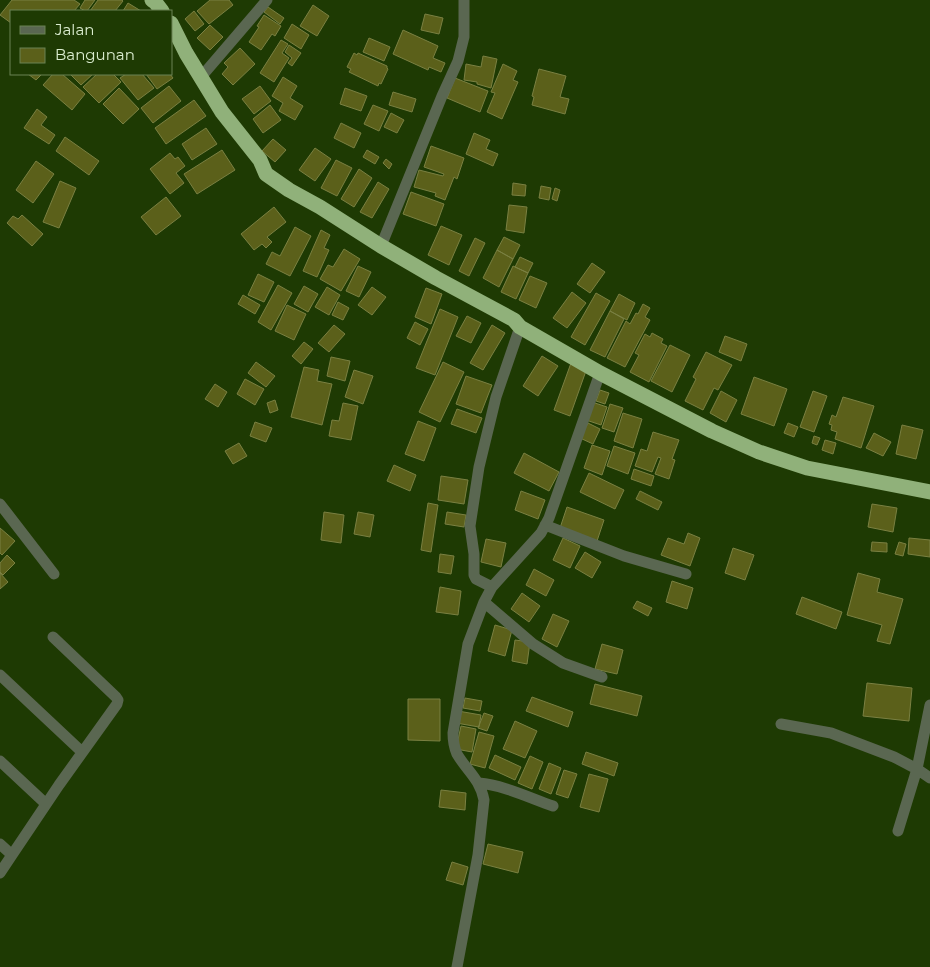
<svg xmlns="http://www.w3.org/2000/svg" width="930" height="967" viewBox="0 0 930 967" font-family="Montserrat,sans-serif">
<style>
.building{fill:#5b601a;stroke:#7a8042}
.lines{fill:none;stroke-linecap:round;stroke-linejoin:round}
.street{stroke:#5a6751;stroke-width:11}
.highway{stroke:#90b17a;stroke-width:15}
</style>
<rect width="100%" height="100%" fill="#1e3a03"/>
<path class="building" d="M12 0H74L80 4 74 11H11V23L0 15Z
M85 0H95L87 11H85L80 8Z
M98 0H122L123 1 115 11H90Z
M210 0H229L233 5 209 24 197 11Z
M128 3 141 11H123Z
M313 5 329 16 317 36 300 26Z
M268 7 284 18 280 24 264 12Z
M194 11 204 24 195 31 185 19Z
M425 14 443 18 439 34 421 30Z
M264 15 281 26 275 36 272 34 261 50 249 42 259 27 257 26Z
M292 24 309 35 301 49 284 38Z
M210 25 223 37 210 50 197 38Z
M403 30 438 46 433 58 445 63 441 72 429 67 428 70 393 54Z
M369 38 390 47 384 61 363 52Z
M281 40 288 44 282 53 289 58 274 82 260 73Z
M289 45 301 53 292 66 288 63 292 58 285 52Z
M240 48 255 64 233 85 222 74 228 67 224 63Z
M354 53 357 55 358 53 387 66V68L388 69 381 84 379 83 378 86 349 72 351 69 347 67Z
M483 56 497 59 491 88 477 84V82L464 80 466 64 481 67Z
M503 64 517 71 513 80 518 82 502 119 487 112 495 93 491 92Z
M539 69 566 76 560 97 569 99 565 114 532 105 534 97 532 96Z
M28 74H42L36 80Z
M53 74H62L85 94 72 110 43 85Z
M70 74H93L81 85Z
M97 74H113L121 82 99 103 83 87Z
M126 74H142L154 88 138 100 120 78Z
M146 74H170L173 78 157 89Z
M283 77 297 86 290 98 303 106 295 120 279 111 283 103 272 96Z
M455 78 488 91 480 112 447 98Z
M169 86 181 101 153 123 141 108Z
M260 86 271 101 254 114 242 99Z
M119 88 139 109 123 124 103 104Z
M345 88 367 96 361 111 340 104Z
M393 92 416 99 412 112 389 105Z
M194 100 206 116 166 144 155 128Z
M270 105 281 120 263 133 253 119Z
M373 105 388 111 379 131 364 124Z
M37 109 47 117 41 125 55 135 49 144 24 128Z
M391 113 404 120 397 133 384 127Z
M341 123 361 133 354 148 334 138Z
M206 128 217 144 192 160 182 144Z
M474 133 490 140 486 149 498 154 493 166 466 154Z
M65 137 99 161 89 175 56 151Z
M273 139 286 150 275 162 262 151Z
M431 146 464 158 457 179 454 177 445 200 435 196 436 193 414 187 419 170 443 176 444 174 424 167Z
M315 148 331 159 315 181 299 170Z
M222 150 235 170 197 194 184 174Z
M367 150 379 157 375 164 363 157Z
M170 153 175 159 178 157 185 166 176 173 184 183 170 194 150 169Z
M386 159 392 164 389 169 383 163Z
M336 160 352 168 337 196 321 188Z
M36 161 54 174 33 203 16 190Z
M359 169 372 178 354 207 341 199Z
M60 181 76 188 59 228 43 222Z
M378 182 389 189 372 218 360 212Z
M513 183 526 185 525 196 512 195Z
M541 186 551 188 549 200 539 198Z
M555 188 560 190 557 201 552 199Z
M411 192 444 204 436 226 403 214Z
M166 197 181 216 156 235 141 217Z
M509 205 527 207 524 233 506 230Z
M274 207 286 222 267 237 272 242 266 248 262 244 254 250 241 234Z
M22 215 43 234 32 246 7 223 13 216 18 219Z
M441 226 462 235 449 265 428 255Z
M295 227 311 236 290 276 266 264 272 252 280 256Z
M321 230 330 235 324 248 329 250 317 277 303 271Z
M504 237 520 245 513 259 497 250Z
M475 238 485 243 469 276 459 271Z
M344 249 360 259 341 291 320 279 328 265 333 267Z
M497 250 513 259 499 287 483 278Z
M520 257 533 263 528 273 515 267Z
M592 263 605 272 590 293 577 284Z
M358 266 371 272 359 297 346 291Z
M513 266 528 273 516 299 501 292Z
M258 274 274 282 264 302 248 295Z
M530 276 547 283 536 308 519 300Z
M278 285 292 293 271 330 258 322Z
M304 286 318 294 308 312 294 304Z
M327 287 340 295 329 315 315 307Z
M372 287 386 297 372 315 358 305Z
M426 288 442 294 431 324 415 317Z
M572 292 586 303 567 328 553 318Z
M596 293 610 301 585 345 571 337Z
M619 294 635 303 627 320 610 311Z
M243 295 260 305 255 314 238 304Z
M338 302 349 308 343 320 332 315Z
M643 304 650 308 645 317 650 320 625 367 607 358 626 321 630 324 636 313 638 314Z
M287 305 306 314 294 340 275 331Z
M440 309 458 317 435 375 416 368Z
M610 311 624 319 605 357 590 350Z
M467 316 481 323 471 343 456 336Z
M415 322 428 329 420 345 407 338Z
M334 325 345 334 329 352 318 343Z
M492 325 505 333 483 370 470 363Z
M652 333 663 339 661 343 667 346 649 382 630 372 639 355 635 353 645 334 650 337Z
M725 336 747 344 741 361 719 352Z
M304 342 313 349 301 364 292 356Z
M670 345 690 355 672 392 651 381Z
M706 352 732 365 718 390 714 388 703 410 685 401 696 379 693 377Z
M542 356 558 366 538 396 523 386Z
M331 357 350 361 345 381 327 376Z
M256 362 275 376 266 387 248 373Z
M443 362 464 372 440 422 419 412Z
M571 363 587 368 570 416 554 410Z
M304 367 319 370 317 381 332 384 322 425 291 417Z
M354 370 373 376 363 404 345 397Z
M466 376 492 385 481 413 456 404Z
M754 377 787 389 774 426 741 414Z
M245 379 264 389 255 405 237 394Z
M215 384 227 392 218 407 205 399Z
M600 390 609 393 605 404 596 401Z
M721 391 737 400 726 422 710 413Z
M813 391 827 396 814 432 800 427Z
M843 397 874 406 861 448 835 439 837 432 831 430 832 425 829 424 832 415 836 417Z
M275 400 278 410 270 413 267 403Z
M592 402 607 407 601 425 586 420Z
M343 403 358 406 351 440 329 436 332 420 339 421Z
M610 404 623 408 614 432 602 428Z
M457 409 482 418 476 433 451 424Z
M623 413 642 419 633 448 614 441Z
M418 421 436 428 424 461 405 454Z
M255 422 272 428 266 442 250 436Z
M588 423 600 429 593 444 580 438Z
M788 423 798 427 794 437 784 433Z
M902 425 923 430 916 459 896 454Z
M653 432 679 440 672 459 675 460 669 479 655 474 661 458 658 457 652 472 635 466 641 449 647 451Z
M874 433 891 442 883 456 866 448Z
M814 436 820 438 817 445 812 443Z
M825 440 836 443 833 454 822 450Z
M239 443 247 456 233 464 225 451Z
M592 445 610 451 602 475 584 468Z
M614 446 635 453 628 474 607 466Z
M524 453 559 472 549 491 514 473Z
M394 465 416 475 410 491 387 481Z
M634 469 654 476 651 486 631 479Z
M589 473 624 490 615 509 580 492Z
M441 476 468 480 464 504 438 500Z
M521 491 545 500 538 519 515 510Z
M640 491 662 502 658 510 636 499Z
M428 503 438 505 431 552 421 550Z
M872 504 897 508 893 532 868 527Z
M567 507 604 520 597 541 560 528Z
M324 512 344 515 341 543 321 540Z
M358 512 374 515 370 537 354 534Z
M447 512 466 515 464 527 445 524Z
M0 528 15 541 2 555 0 553Z
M688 533 700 538 690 566 661 555 668 538 684 544Z
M563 538 580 546 570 568 553 560Z
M909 538 930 540V557L908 554Z
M486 539 506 543 501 567 481 562Z
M872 542 887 543V552L871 551Z
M899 542 906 544 903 556 895 554Z
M733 548 754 555 745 580 725 573Z
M585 552 601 562 592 578 575 568Z
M440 554 454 556 451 574 438 572Z
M7 555 15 563 3 575 0 572V563Z
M534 569 554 580 546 596 526 585Z
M0 573 8 582 0 589Z
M858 573 880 579 877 592 903 599 890 644 877 641 882 625 847 615Z
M672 581 693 588 687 609 666 602Z
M440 587 461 591 458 615 436 612Z
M522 593 540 606 529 622 511 609Z
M802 597 842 612 836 629 796 614Z
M637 601 652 608 648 616 633 608Z
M553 614 569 621 557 647 542 639Z
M495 625 512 630 505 656 488 651Z
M515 640 530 642 527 664 512 661Z
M602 644 623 650 617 674 595 669Z
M867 683 912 688 909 721 863 716Z
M595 684 642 696 637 716 590 704Z
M532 697 573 712 568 727 526 711Z
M465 698 482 701 480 711 463 708Z
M408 699H440V741L408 740Z
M458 711 481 715 479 727 456 723Z
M484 713 493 716 487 731 478 728Z
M515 721 537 731 525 758 503 749Z
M461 726 476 729 472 752 456 749Z
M479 732 494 736 485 768 470 764Z
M586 752 618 763 614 776 582 764Z
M495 755 521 767 515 780 489 768Z
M530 756 543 762 532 789 518 783Z
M549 763 561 768 551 794 539 789Z
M564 770 577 774 568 798 556 794Z
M589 774 608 779 599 812 580 807Z
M441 790 466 793 465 810 439 807Z
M488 844 523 852 518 873 483 864Z
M452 862 468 867 463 885 446 880Z"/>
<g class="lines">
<path class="street" d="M201 77 267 0
M381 246 442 96 458 61 464 37V0
M0 504 54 574
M545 525 624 556 686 574
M492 587 476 579 474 575V554L470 526 479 467 496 397 520 327
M484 602 533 644 563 663 602 677
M0 675 82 752
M930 705 917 769 930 778
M781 724 831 733 894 757 917 769 898 831
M0 761 46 804
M479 783C503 785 530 798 553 806
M0 844 12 855 0 873
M12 855 59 785 117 704 118 700 116 697 53 637
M457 967 478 855 484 800C480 779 467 771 457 754 454 747 453 741 453 733L468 644 484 602 492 587 541 533 549 518 600 373"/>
<path class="highway" d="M152 0 155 2 162 11
M171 23 186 53 222 112 260 160 266 174 289 190 320 207 381 246 436 278 514 320 520 327 600 373 712 431 759 452 807 468 930 492"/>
</g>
<rect x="10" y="10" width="162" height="65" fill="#1e3a03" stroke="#6a8255"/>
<rect x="20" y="26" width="25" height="8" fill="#5a6751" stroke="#6a8255"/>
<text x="55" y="35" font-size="15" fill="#dbedd0">Jalan</text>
<rect x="20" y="48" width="25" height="15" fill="#5b601a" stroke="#6a8255"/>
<text x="55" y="60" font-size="15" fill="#dbedd0">Bangunan</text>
</svg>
